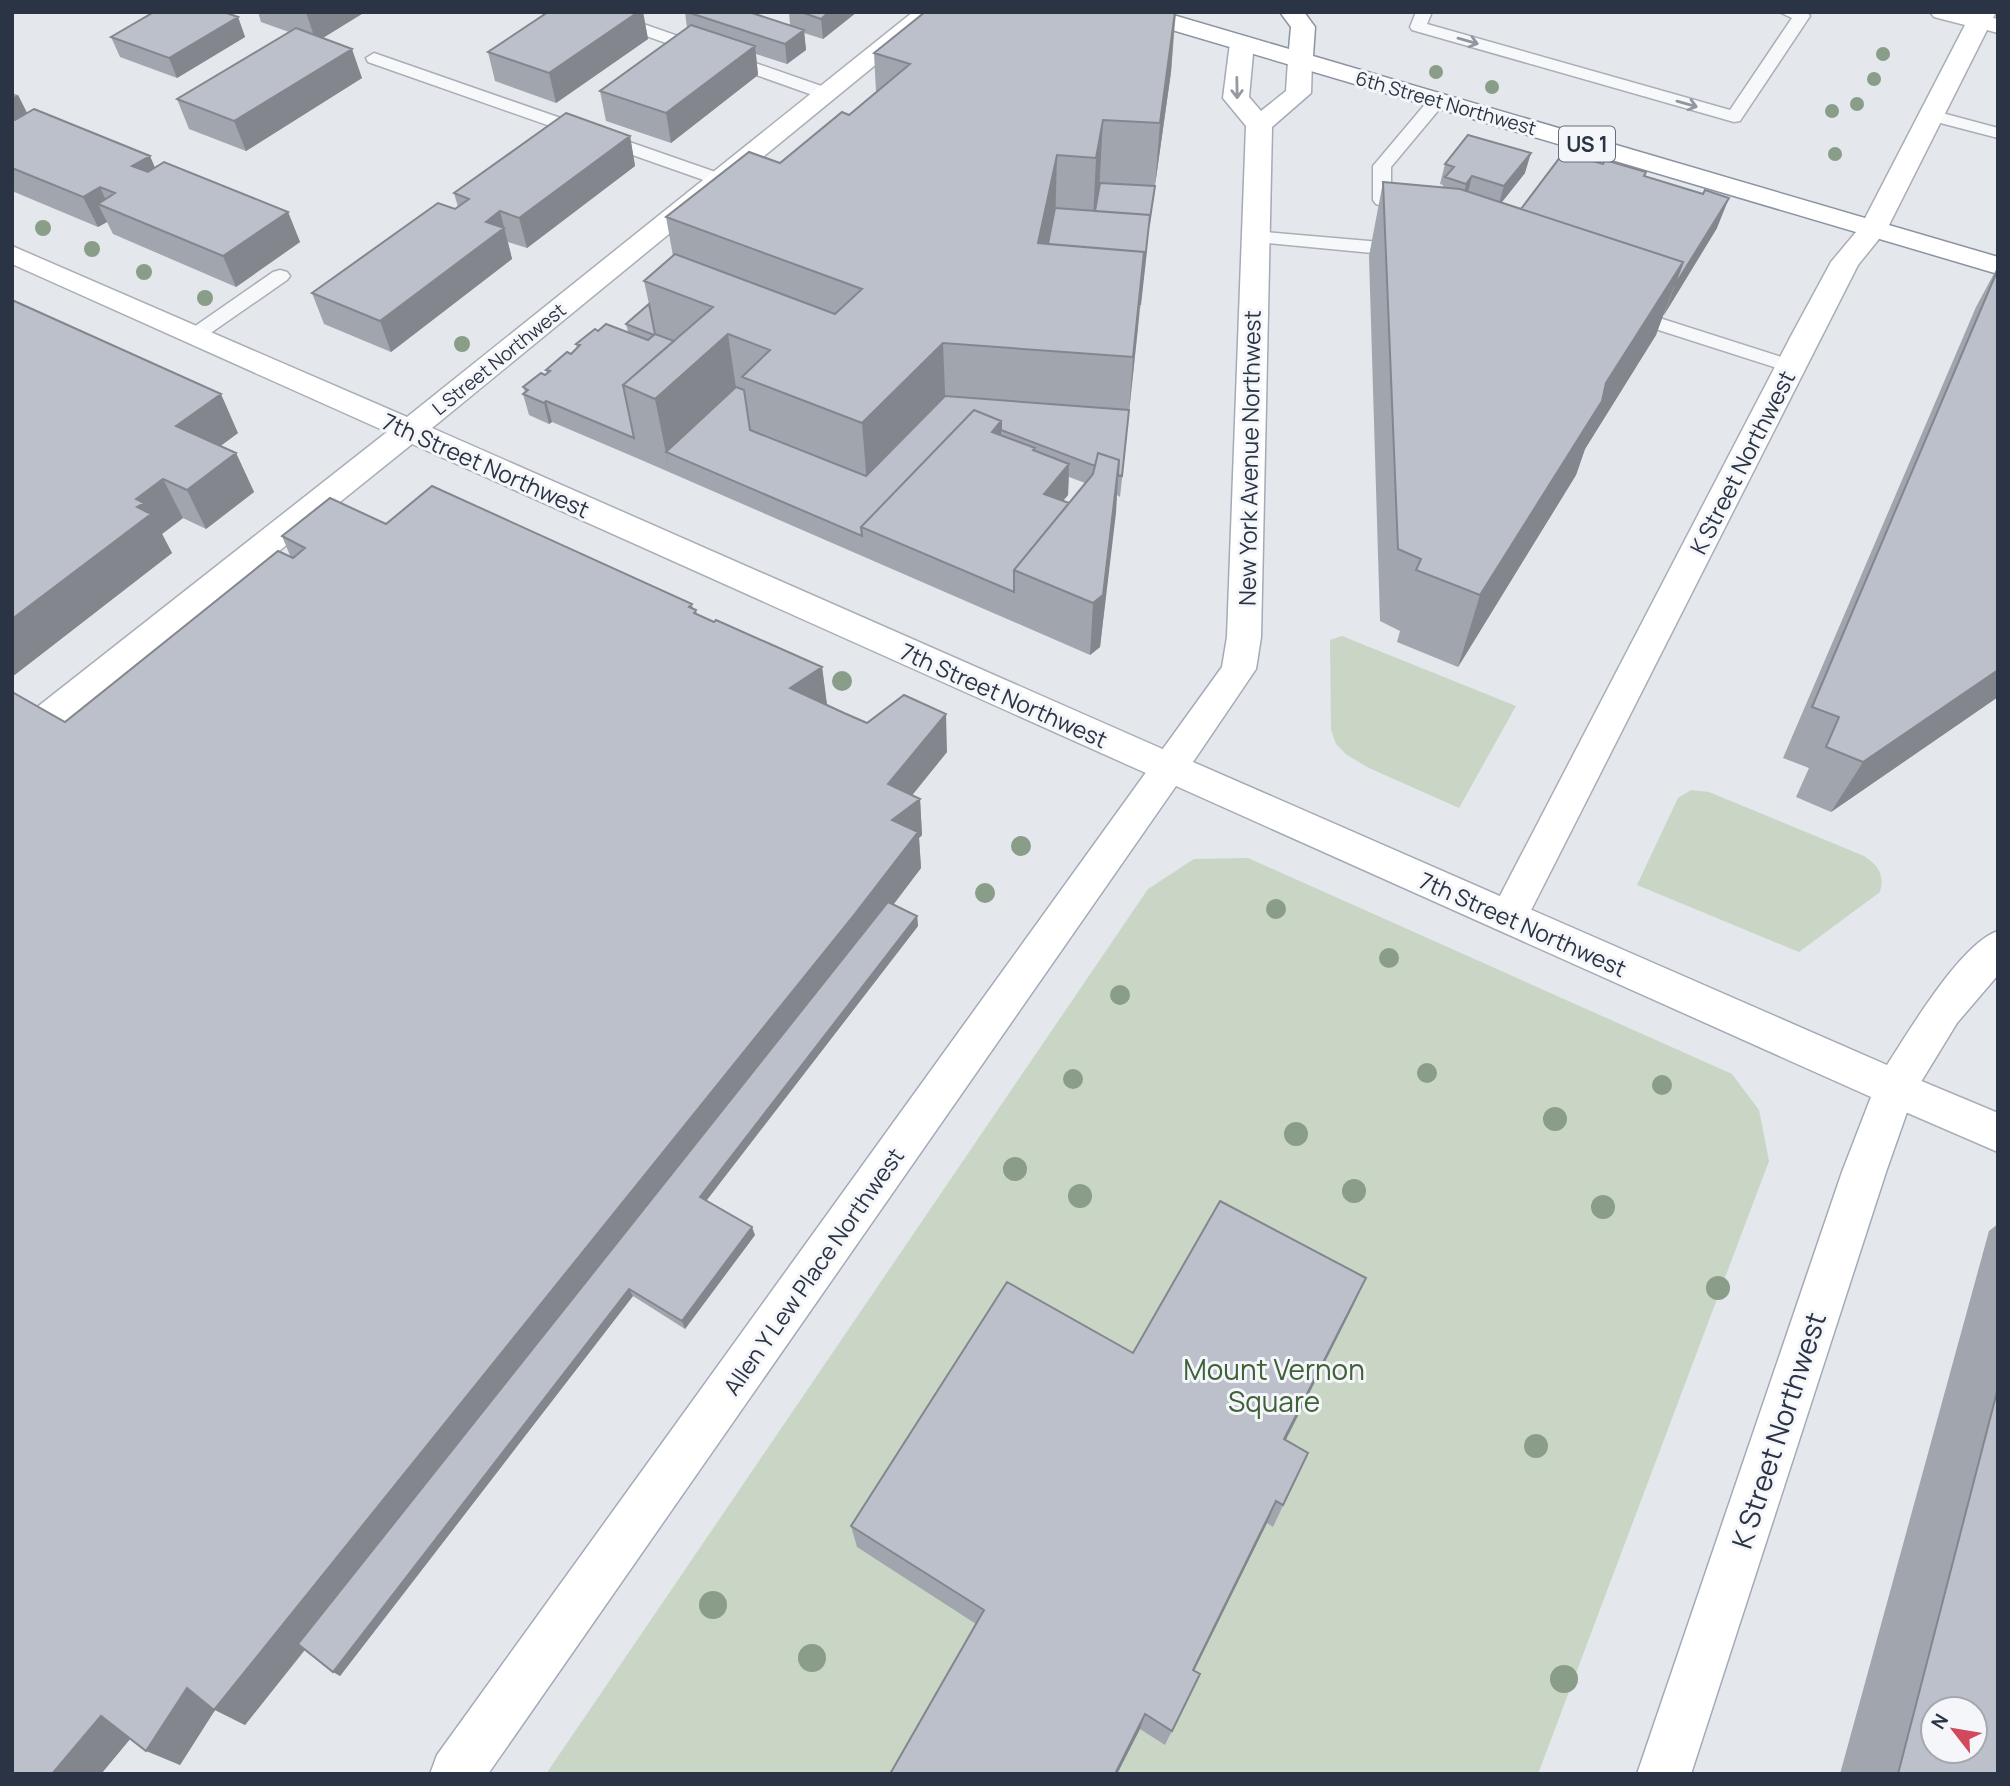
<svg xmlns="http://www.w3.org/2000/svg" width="2010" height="1786" viewBox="0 0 2010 1786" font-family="Manrope,sans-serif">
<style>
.green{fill:#c9d6c5}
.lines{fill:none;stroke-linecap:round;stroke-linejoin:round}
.lane-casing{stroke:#a9aeb7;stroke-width:3}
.secondary-casing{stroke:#a9aeb7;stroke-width:3}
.primary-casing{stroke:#a3abb8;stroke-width:3}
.highway-casing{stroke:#8b94a3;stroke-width:3}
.lane{fill:#f7f8fa;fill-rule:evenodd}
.secondary{fill:#fff;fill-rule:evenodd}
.primary{fill:#fff;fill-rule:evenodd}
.highway{fill:#fff;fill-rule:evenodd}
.tree{fill:#899d89}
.wall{fill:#a1a5ae;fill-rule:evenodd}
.shaded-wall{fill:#83868d}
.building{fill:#bbc0ca;stroke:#83868d;stroke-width:2;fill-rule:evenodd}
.oneway{stroke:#9196a0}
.oneway2{stroke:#959aa2}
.labels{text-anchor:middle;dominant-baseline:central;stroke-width:6;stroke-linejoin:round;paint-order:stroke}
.far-street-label{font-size:19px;fill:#2b3445;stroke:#f4f6f9}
.shield{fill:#f4f6f9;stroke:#676e7b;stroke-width:2}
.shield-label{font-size:21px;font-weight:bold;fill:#2b3445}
.street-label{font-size:23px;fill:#2b3445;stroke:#f4f6f9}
.near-park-label{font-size:28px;fill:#3f6138;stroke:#f4f6f9}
.near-street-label{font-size:28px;fill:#2b3445;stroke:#f4f6f9}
</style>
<rect width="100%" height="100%" fill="#e4e7ec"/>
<path class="green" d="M1342 636 1516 706 1459 808 1369 768 1347 755 1336 744 1331 730 1330 640Z
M1691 790 1709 792 1864 856C1878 865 1885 875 1880 892L1799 952 1637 885 1678 798Z
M1248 858 1732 1074 1759 1110 1769 1161 1538 1774H546L1148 889 1194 859Z"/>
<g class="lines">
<g class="lane-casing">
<path id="lane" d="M585 12H609L833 90 836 94 833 98H821L587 15Z
M1416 12H1432L1427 24 1730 110 1792 18 1779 12H1807L1810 16 1740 121 1734 122 1412 30 1410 27Z
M374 53 727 176 730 180 727 184H715L368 62 366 58Z
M1438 95 1447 100 1391 167V200L1382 206 1376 204 1373 200V166L1432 96Z
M1931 110 1998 128V138L1925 119 1922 115 1925 111Z
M1254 231 1404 244 1413 250 1404 256 1247 241 1245 237Z
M280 270 287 272 290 276 287 280 202 339H188L185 335 188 331 273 272Z
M1625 307 1797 362 1800 366 1797 370H1783L1618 317 1615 313 1618 309Z"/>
</g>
<g class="secondary-casing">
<path id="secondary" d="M913 12H940L432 428 1183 758 1188 768 1183 778 1170 782 1157 778 412 444 48 737 35 741 22 737 17 728 22 719 387 432 12 264V246L407 417Z
M1930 12H1996L1993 18 1998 19V33L1987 30 1887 229 1858 265 1522 928 1508 933 1494 928 1489 917 1791 336 1831 262 1861 226 1965 25 1934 17Z
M1895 1070 1998 1113V1152L1880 1101 1874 1088 1880 1075Z"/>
</g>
<g class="primary-casing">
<path id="primary" d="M1242 36 1251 38 1254 43 1249 97 1261 111 1286 91 1288 61 1291 56 1300 54 1309 56 1312 61 1311 93 1272 127 1261 637 1256 669 1193 762 1887 1065C1909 1031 1961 943 1998 931V975L1957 1023 1913 1095 1886 1172 1691 1774H1637L1842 1172 1871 1097 1176 786 488 1774H430L437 1755 1222 667 1227 637 1246 126 1223 98 1230 43 1233 38Z"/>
</g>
<g class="highway-casing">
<path id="highway" d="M1124 12H1163L1289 49 1291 27 1280 12H1304L1315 27 1313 56 1998 257V274L1128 17Z"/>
</g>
<use href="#lane" class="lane"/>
<use href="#secondary" class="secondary"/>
<use href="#primary" class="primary"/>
<use href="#highway" class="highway"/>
</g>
<g class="tree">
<circle cx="1883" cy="54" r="7"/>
<circle cx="1436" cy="72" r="7"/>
<circle cx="1874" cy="79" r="7"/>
<circle cx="1492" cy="87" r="7"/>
<circle cx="1857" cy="104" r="7"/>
<circle cx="1832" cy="111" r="7"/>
<circle cx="1835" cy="154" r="7"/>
<circle cx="43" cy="228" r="8"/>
<circle cx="92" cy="249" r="8"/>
<circle cx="144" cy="272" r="8"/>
<circle cx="205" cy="298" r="8"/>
<circle cx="462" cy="344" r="8"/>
<circle cx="842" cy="681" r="10"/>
<circle cx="1021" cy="846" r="10"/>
<circle cx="985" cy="893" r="10"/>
<circle cx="1276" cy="909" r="10"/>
<circle cx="1389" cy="958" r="10"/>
<circle cx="1120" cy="995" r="10"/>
<circle cx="1427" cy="1073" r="10"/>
<circle cx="1073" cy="1079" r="10"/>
<circle cx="1662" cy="1085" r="10"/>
<circle cx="1555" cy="1119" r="12"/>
<circle cx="1296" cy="1134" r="12"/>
<circle cx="1015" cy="1169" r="12"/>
<circle cx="1354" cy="1191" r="12"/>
<circle cx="1080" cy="1196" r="12"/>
<circle cx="1603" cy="1207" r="12"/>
<circle cx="1718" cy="1288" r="12"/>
<circle cx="1536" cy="1446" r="12"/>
<circle cx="713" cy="1605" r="14"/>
<circle cx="812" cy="1658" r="14"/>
<circle cx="1564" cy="1679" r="14"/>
</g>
<path class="wall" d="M258 12H365L323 38 362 78 246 151 189 129 177 99 289 32 261 22Z
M548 12H643L648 39 556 103 495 81 488 52Z
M685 12H749L790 25 789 12H857L823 39 804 33 806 50 787 64 756 54 758 75 671 143 606 121 600 91 687 28Z
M925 12H1176L1171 72 1148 235 1120 497 1117 495 1100 647 1090 655 639 459 552 422 549 424 529 415 523 394 525 392 523 387 545 375 547 373 546 370 571 354 577 348 576 344 598 331 628 332 626 324 649 304 644 281 673 256 666 217 780 163 849 115 876 92 874 53ZM1069 477 1085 483 1069 503 1063 501 1068 495Z
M238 17 245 37 177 78 120 57 111 37Z
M12 93 18 95 27 113 155 168 288 212 300 242 236 287 113 234 107 222 98 227 12 191Z
M630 136 635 166 527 248 508 242 512 259 391 352 324 324 312 293 455 209 458 207 454 193Z
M1445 164 1525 173 1502 202 1521 209 1603 164 1646 172 1645 176 1717 228 1664 315H1663L1656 335 1585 449 1576 475 1458 667 1397 642 1400 631 1380 621 1369 256 1383 182 1443 187V185L1440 184Z
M1998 266V697L1831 812 1796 797 1809 768 1783 758 1976 307Z
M12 300 238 433 220 446 236 453 254 492 206 529 183 518 162 534 172 553 12 677Z
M386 524 692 604 693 609 696 610 697 614 714 622 822 667 827 705 867 723 947 752 912 795 920 799 922 835 919 838 921 868 893 905 917 916 918 926 706 1201 755 1235 685 1329 633 1296 340 1676 305 1650 245 1725 215 1710 180 1765 130 1739 101 1774 65 722 291 558 282 536Z
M1998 1224V1774H1840L1989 1231Z
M1353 1306 1286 1440 1297 1476 1273 1527 1267 1523 1194 1671 1200 1674 1165 1745 1140 1729 1117 1774H890L976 1624 857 1547 851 1526Z"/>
<path class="shaded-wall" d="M306 12H365L316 42Z
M638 12H643L648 39 556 103 549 73Z
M829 12H857L823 39 821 19Z
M1175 12 1171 72 1148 235 1138 326 1150 215 1155 186 1160 123Z
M238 17 245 37 177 78 169 58Z
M804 30 806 50 787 64 785 44Z
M755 46 758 75 671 143 666 113Z
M352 49 362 78 246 151 234 121Z
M18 95 37 133 12 147V98Z
M1103 120 1099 193 1093 221 1096 158Z
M630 136 635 166 527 248 519 218Z
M1531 153 1525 173 1498 207 1504 186Z
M1057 155 1055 228 1041 296 1038 243Z
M150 156 163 186 132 166Z
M1472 176 1467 197 1461 205 1466 184Z
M100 187 110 209 98 204 107 222 98 227 83 197Z
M1729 198 1717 228 1664 315 1675 285Z
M500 211 512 259 391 352 380 321 486 222Z
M288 212 300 242 236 287 223 256Z
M1144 252 1138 326 1120 497 1129 410 1133 357Z
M1683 262 1656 335 1585 449 1576 475 1458 667 1480 595 1606 383Z
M728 334 739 408 666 452 670 473 655 399Z
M943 343 946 417 868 497 862 423Z
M221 394 238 433 195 465 176 426Z
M546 401 552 422 549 424 544 403Z
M1001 421V451L992 432Z
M236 453 254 492 206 529 187 490Z
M1119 460 1116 513 1100 647 1090 655 1093 603Z
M1069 464 1068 495 1043 524 1044 494Z
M163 479 183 518 162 534 172 553 12 677V619L137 507 136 499Z
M822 667 827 705 790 688Z
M1998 670V697L1831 812 1863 762Z
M946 714 947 752 893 819 920 799 922 835 919 838 921 868 859 950 245 1725 215 1710 180 1765 146 1751 187 1688 896 856 888 784Z
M917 916 918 926 703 1205 700 1197Z
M752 1227 755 1235 685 1329 682 1321Z
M1366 1278 1353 1306 1274 1463 1284 1439Z
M629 1289 633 1296 340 1676 333 1672Z
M1276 1501 1267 1523 1186 1687 1193 1670Z
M1145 1714 1140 1729 1117 1774H1115Z
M101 1716 136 1732 101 1774H52Z"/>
<path class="building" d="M154 12H224L238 17 169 58 111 37Z
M548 12H638L549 73 488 52Z
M687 12H749L804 30 785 44Z
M801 12H829L821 19Z
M925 12H1175L1160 123 1103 120 1096 158 1057 155 1038 243 1144 252 1133 357 943 343 862 423 742 377 770 350 728 334 655 399 623 385 713 307 644 281 675 254 835 314 862 289 666 217 749 152 780 163 842 112 849 115 910 64 874 53Z
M691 25 755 46 666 113 600 91Z
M296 28 352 49 234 121 177 99Z
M34 109 150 156 132 166 148 172 164 162 288 212 223 256 98 204 115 193 100 187 83 197 12 168V119L15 120Z
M566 113 630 136 519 218 500 211 486 222 504 228 380 321 312 293 438 203 455 209 469 199 454 193Z
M1468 135 1531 153 1504 186 1472 176 1466 184 1445 177 1454 167 1445 164Z
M1564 152 1603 164 1605 160 1646 172 1644 176 1703 194 1705 190 1729 198 1675 285H1674L1683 262 1521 209Z
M1383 182 1460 189 1683 262 1606 383 1602 401 1480 595 1416 570 1421 559 1398 549Z
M1100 183 1155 186 1149 225 1150 215 1095 211Z
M1055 208 1150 215 1140 305 1144 252 1048 244Z
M1998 269V670L1863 762 1826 747 1839 717 1812 707Z
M12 300 221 394 176 426 236 453 187 490 163 479 136 499 144 503 137 507 151 514 12 619Z
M649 304 655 334 654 335 626 324Z
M606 324 648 340 655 334 674 341 623 385 634 438 546 401 544 403 523 394 528 390 523 387 541 373 545 375 550 371 546 370 567 352 571 354 580 345 576 344 595 329 598 331Z
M736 387 744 390 750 430 866 476 945 396 1129 410 1122 476 1118 475 1119 460 1098 453 1095 466 1001 430V421L974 410 861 527 862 536 666 452Z
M974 410 1001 421 992 432 1035 448 1033 450 1069 464 1044 494 1069 503 1014 570V592L861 527Z
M1098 453 1119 460 1103 595 1093 603 1014 570 1093 474Z
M432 486 692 604 689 607 696 610 694 613 714 622 716 620 822 667 790 688 844 713 867 723 904 695 946 714 888 784 920 799 892 820 918 832 854 915 214 1710 187 1688 146 1751 101 1716 52 1774H12V692L65 722 278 551 293 558 305 548 282 536 330 498 386 524Z
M888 902 917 916 700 1197 752 1227 682 1321 629 1289 333 1672 298 1644Z
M1220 1201 1366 1278 1284 1439 1308 1453 1283 1505 1276 1501 1193 1670 1200 1674 1172 1731 1145 1714 1115 1774H890L984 1610 851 1526 1007 1282 1133 1353Z
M1998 1388V1774H1898ZM1933 1709H1975V1751H1933Z"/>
<defs><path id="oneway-shaft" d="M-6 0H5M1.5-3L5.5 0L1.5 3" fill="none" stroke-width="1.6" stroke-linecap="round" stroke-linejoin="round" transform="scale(1.75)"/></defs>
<g class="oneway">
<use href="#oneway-shaft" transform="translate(1468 41) rotate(16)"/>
<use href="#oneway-shaft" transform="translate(1687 104) rotate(16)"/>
</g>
<use class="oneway2" href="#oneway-shaft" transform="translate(1237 88) rotate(89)"/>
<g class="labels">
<g class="far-street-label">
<text transform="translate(1446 103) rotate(16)">6th Street Northwest</text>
<text transform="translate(499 359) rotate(-39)">L Street Northwest</text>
</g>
<rect class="shield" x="1559" y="126.5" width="56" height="35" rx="5"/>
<g class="shield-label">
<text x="1587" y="144">US 1</text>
</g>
<g class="street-label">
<text transform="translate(1249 458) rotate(-89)">New York Avenue Northwest</text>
<text transform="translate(1742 462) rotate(-63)">K Street Northwest</text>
<text transform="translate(486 465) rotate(24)">7th Street Northwest</text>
<text transform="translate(1004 695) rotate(24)">7th Street Northwest</text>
<text transform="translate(1523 924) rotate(24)">7th Street Northwest</text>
<text transform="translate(813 1271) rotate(-55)">Allen Y Lew Place Northwest</text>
</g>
<g class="near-park-label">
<text x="1274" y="1369">Mount Vernon<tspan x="1274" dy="32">Square</tspan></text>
</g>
<g class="near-street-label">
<text transform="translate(1778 1430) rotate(-72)">K Street Northwest</text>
</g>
</g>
<rect width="2010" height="1786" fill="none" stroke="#2b3445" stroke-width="28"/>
<g transform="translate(1954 1730) rotate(301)"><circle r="33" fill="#f4f6f9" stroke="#a4a8b1" stroke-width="2"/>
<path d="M0-5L12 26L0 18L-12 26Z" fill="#d1495b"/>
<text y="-10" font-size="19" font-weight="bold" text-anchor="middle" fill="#2b3445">N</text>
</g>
</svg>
